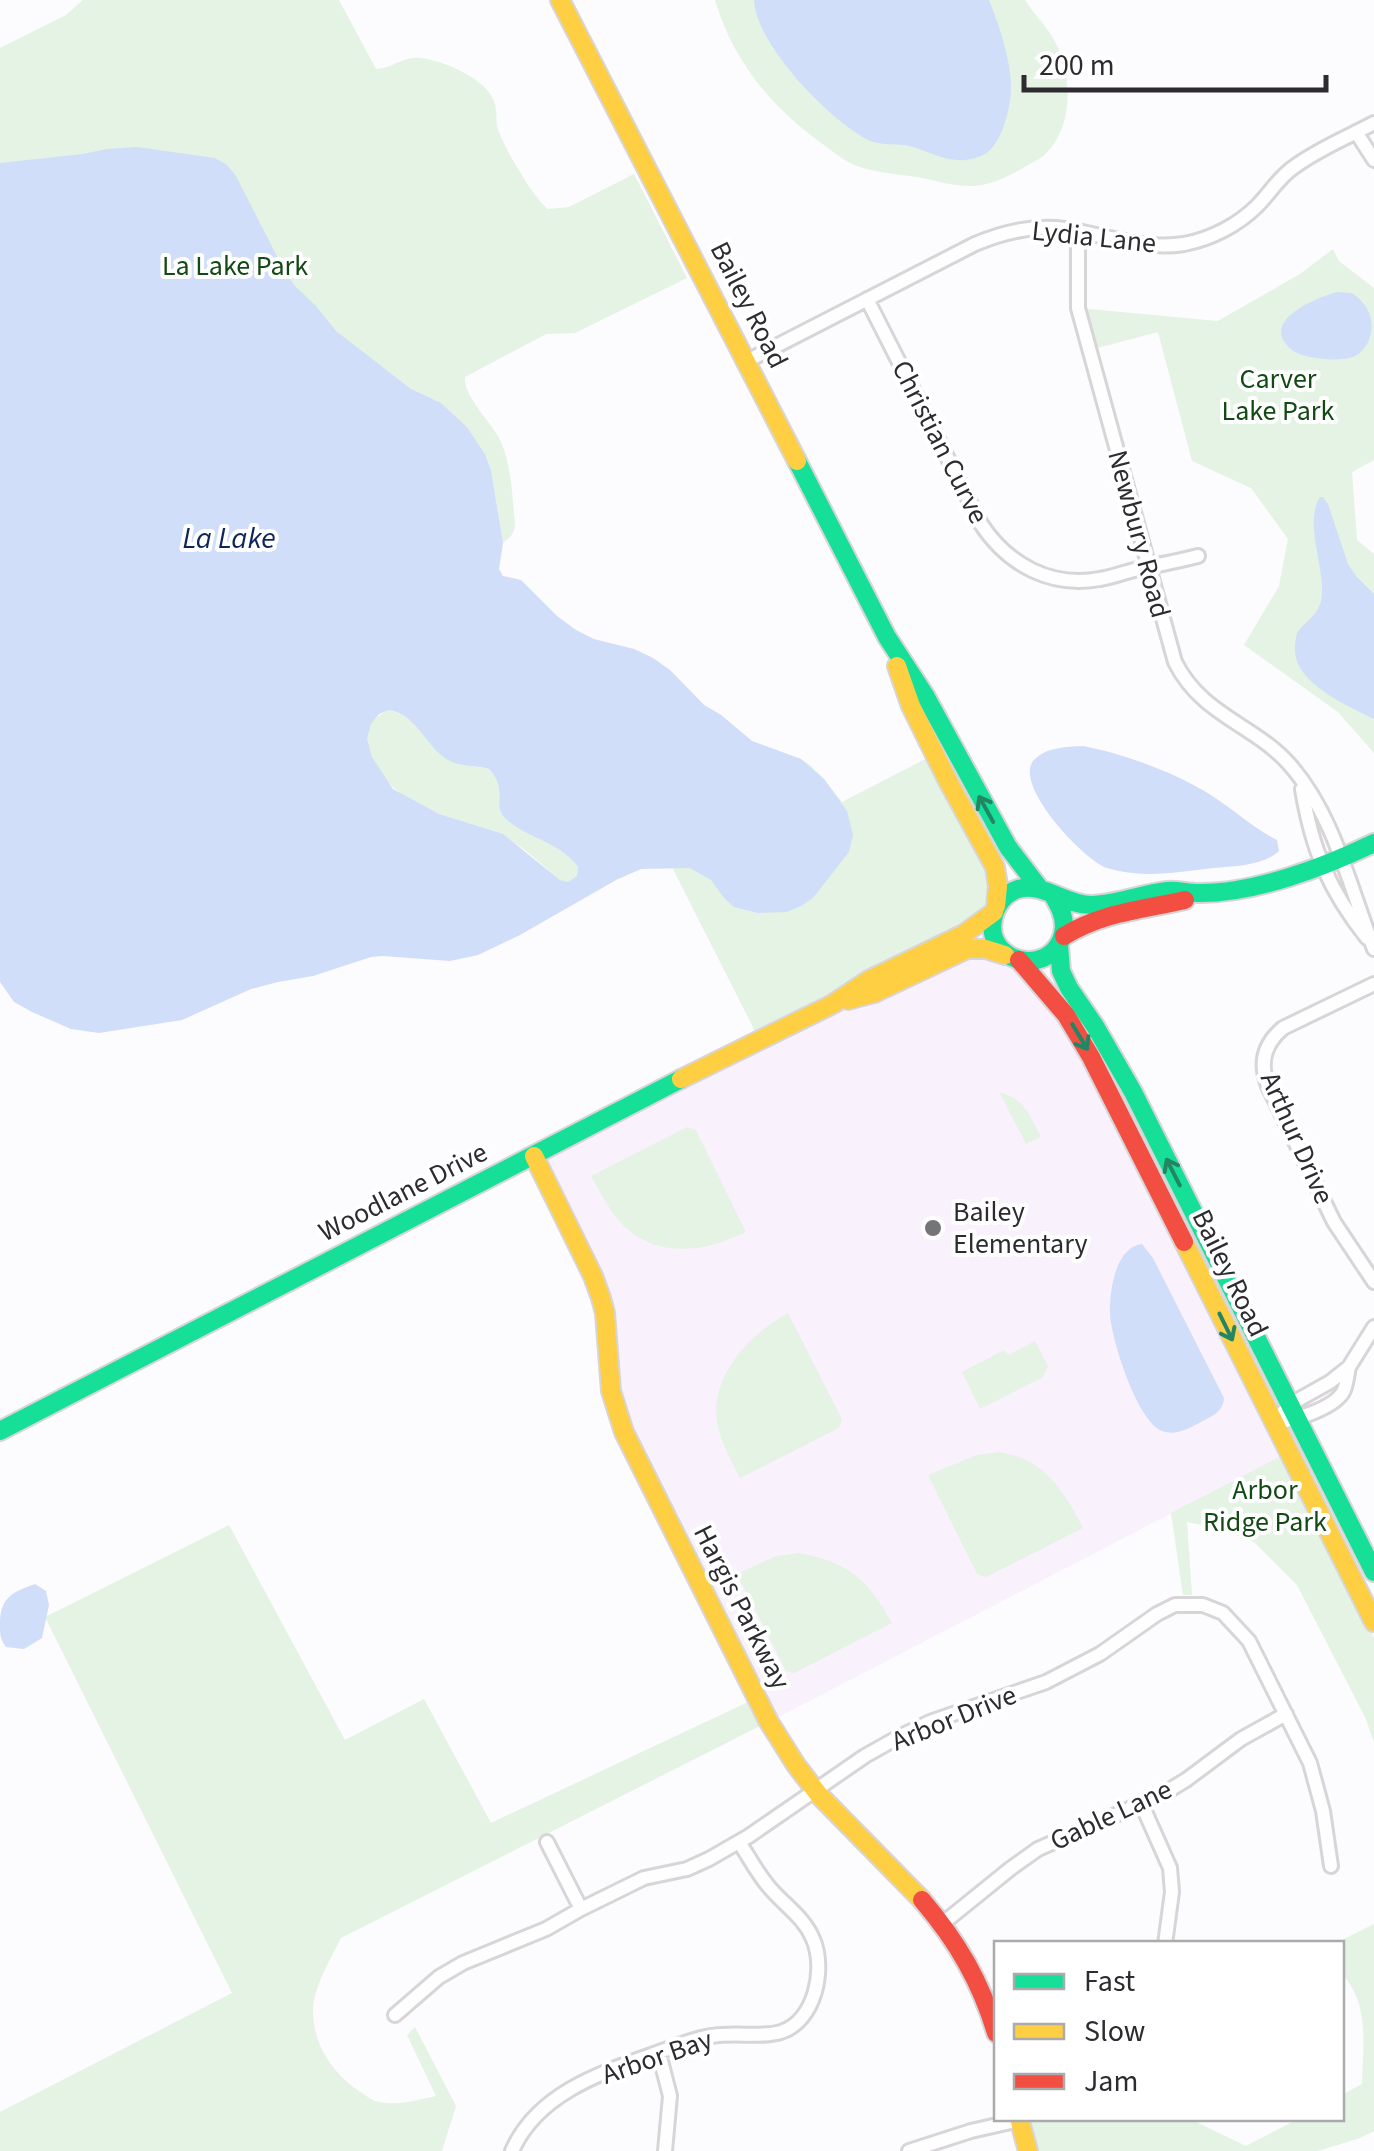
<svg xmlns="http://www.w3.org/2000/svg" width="1374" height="2151" viewBox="0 0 1374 2151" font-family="'Source Sans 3',sans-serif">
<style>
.built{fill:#f9f2fc}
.green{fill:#e4f3e4}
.water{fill:#d1def9;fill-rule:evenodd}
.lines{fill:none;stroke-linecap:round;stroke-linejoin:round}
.street-casing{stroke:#d7d5d8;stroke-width:18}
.fast-casing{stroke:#d7d5d8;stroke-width:22}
.slow-casing{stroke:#d7d5d8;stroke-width:22}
.jam-casing{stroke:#d7d5d8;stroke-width:22}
.street{stroke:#fffeff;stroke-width:12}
.fast{stroke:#16e098;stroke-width:18}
.slow{stroke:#ffcf43;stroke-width:18}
.jam{stroke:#f24e42;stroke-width:18}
.oneway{stroke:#228664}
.poi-dot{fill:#757477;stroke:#fff;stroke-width:4}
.labels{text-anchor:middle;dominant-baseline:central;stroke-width:8;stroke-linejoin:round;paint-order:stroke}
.street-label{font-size:28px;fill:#2d2b2f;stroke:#fff}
.park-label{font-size:28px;fill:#134914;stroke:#fff}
.poi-label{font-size:28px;fill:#2d2b2f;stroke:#fff;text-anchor:start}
.water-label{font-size:30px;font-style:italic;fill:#0d255a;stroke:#fff}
</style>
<rect width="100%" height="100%" fill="#fcfbfd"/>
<path class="built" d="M996 952 1052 997 1288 1453 769 1722 624 1432 605 1313 534 1156 694 1072 934 965Z"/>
<path class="green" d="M83 0H339L376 69C391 69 404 56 420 58 442 60 484 78 493 99 498 109 495 119 498 129 504 148 533 197 548 209L569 207 634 174 687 278 575 333 546 334 465 377C463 396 490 421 499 438 512 464 512 496 515 524 514 534 511 537 503 543L491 470 485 454 467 427 436 400 0 748V48L66 15Z
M715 0H1025C1034 15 1050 29 1057 46 1073 81 1073 131 1042 157 1024 167 1006 179 986 184 963 190 940 181 917 177 897 174 877 173 857 166 844 161 835 153 824 145 772 108 734 63 715 0Z
M1333 249 1339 261 1374 288V460L1352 472 1357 540 1374 554V753L1338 712 1244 645 1279 586 1288 539 1251 488 1192 461 1158 332 1090 350 1078 308 1218 321 1300 274Z
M675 675 704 705 721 715 752 741 801 759 811 766 824 779 842 802 935 754 991 859 996 908 760 1041 595 715Z
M389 710C417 715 439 755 464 764 472 767 481 767 489 769 507 789 492 802 507 819 512 824 520 828 527 831 546 841 565 850 578 867L577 876 568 882 560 880C544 867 529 851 511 841 458 814 389 814 368 746 363 730 374 716 389 710Z
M999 1092C1024 1098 1030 1116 1041 1137L1026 1144Z
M687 1127 696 1130 746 1232C705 1252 656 1260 621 1223 609 1210 600 1192 591 1176Z
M788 1313 842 1419 839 1428 740 1478C732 1462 722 1445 718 1427 707 1379 749 1334 788 1313Z
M1035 1341 1048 1366 1043 1377 980 1409 962 1372 1004 1350 1008 1355Z
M1000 1452C1007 1454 1017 1456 1024 1459 1052 1471 1070 1502 1083 1528L986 1577 977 1574 928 1475 977 1455Z
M1281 1456 1374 1638V1742L1365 1717 1297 1585 1255 1543 1219 1528 1187 1522 1192 1595H1183L1171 1513Z
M229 1525 345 1740 424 1699 491 1823 748 1702 764 1724 341 1938C331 1958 313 1988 313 2010 313 2046 333 2074 362 2093 365 2095 372 2100 375 2101 396 2107 417 2100 436 2096L407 2035 415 2027 456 2106 442 2151H0V2112L232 1993 45 1617Z
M799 1553C849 1562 868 1580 892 1623L794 1673 786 1671 737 1574 776 1556Z
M1374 1924V2131L1360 2138 1318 2151H1035L1027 2119H1190L1246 2146 1298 2119 1342 2118V2095L1362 2084C1363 2045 1370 2004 1342 1974V1944L1336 1943Z"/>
<path class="water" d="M754 0H989C999 25 1009 55 1011 82 1012 101 1005 133 992 148 986 156 974 159 965 160 946 162 930 152 913 147 898 142 882 147 868 140 829 120 756 45 754 0Z
M137 147 215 158 227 165 236 176 283 268 294 285 316 306 336 331 411 389 441 403 467 427 485 454 491 470 503 543 499 569 503 576 521 580 557 616 576 630 594 639 634 649 653 658 670 670 704 705 721 715 752 741 801 759 824 779 847 811 853 835 849 852 813 898 801 906 787 912 757 913 734 907 725 899 711 880 690 868 641 869 616 880 520 935 478 955 450 961 383 956 371 957 313 976 278 982 251 989 182 1020 99 1033 71 1029 32 1012 14 1002 0 982V163L83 154 107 149ZM389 710C419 715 426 749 450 761 461 767 476 765 489 769 509 791 491 805 506 819 528 839 559 841 578 867L577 876 568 882 560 880 503 834 439 814 393 789 372 757 367 739 371 724 379 714Z
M1337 292 1352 293C1366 303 1374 315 1371 333 1369 343 1363 353 1353 357 1340 362 1303 359 1292 350 1257 322 1315 298 1337 292Z
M1320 497H1323L1328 504 1348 564 1356 576 1374 594V719C1349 707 1303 686 1296 658 1294 650 1295 641 1297 633 1303 624 1313 618 1318 609 1333 582 1301 528 1320 497Z
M1083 746C1121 753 1173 772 1206 792 1231 807 1251 827 1277 840L1279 851C1263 866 1234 866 1213 868 1178 872 1142 879 1107 868 1084 860 1014 786 1033 761 1045 747 1066 747 1083 746Z
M1142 1244 1153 1258 1224 1398C1223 1413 1210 1417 1199 1423 1188 1429 1175 1436 1162 1431 1137 1421 1112 1341 1110 1315 1109 1293 1115 1247 1142 1244Z
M35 1584 46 1591 49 1605 42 1638 24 1649 6 1647C0 1639 0 1634 0 1624 0 1598 12 1592 35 1584Z"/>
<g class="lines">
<g class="street-casing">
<path id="street" d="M1356 132 1374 160
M1078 232V308L1175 662C1202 716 1254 724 1290 765 1334 815 1350 888 1374 949
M867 299 981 524C1008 565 1051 588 1100 579 1113 577 1125 572 1138 569 1158 565 1178 561 1198 556
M747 361 975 244C1001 233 1027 226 1056 228 1099 232 1140 251 1184 244 1211 239 1238 225 1257 206 1270 193 1279 177 1294 167 1318 149 1348 137 1374 123
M1302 789C1312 850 1329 890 1367 938
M1374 984 1283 1028C1264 1044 1259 1063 1268 1086L1334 1222 1374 1282
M1274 1423 1289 1405 1330 1382 1349 1367 1374 1327
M1274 1423C1292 1421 1333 1409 1343 1392 1347 1385 1347 1375 1349 1367
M1142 1805 1170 1868 1172 1892 1165 1944
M547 1842 581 1909
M942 1924 1010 1869 1038 1849 1161 1795 1186 1780 1241 1739 1286 1714
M395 2015 439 1977 463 1963 546 1929 581 1909 644 1878 687 1869 709 1859 749 1836 865 1756 897 1738 930 1722 1046 1682 1100 1654 1157 1614 1175 1605H1203L1223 1613 1249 1641 1310 1763 1323 1811 1331 1866
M659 2053 670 2096 665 2151
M512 2151C537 2094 600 2073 654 2054 674 2047 691 2039 712 2036 734 2032 762 2038 781 2032 815 2021 826 1969 813 1939 804 1917 784 1905 769 1887 757 1873 749 1857 739 1842
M909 2151 971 2131 1019 2120"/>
</g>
<g class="fast-casing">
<path id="fast" d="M797 461 887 637 926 697 1008 847 1040 889
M1054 897C1059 906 1064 915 1064 926 1063 958 1027 972 1003 951 983 933 993 897 1018 889 1043 882 1067 906 1092 905 1118 904 1142 894 1167 891 1178 890 1187 893 1198 893 1254 894 1324 867 1374 843
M1059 945 1061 971 1069 988 1095 1026 1133 1092 1374 1572
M0 1431 681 1079"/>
</g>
<g class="slow-casing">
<path id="slow" d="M560 0 797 461
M897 666 911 706 948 781 995 867 998 886 996 906
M848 1000 874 993 967 949H986L1005 955
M681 1079 833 1004 869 980 964 934 994 912
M534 1156 593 1276 601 1298 605 1313 611 1391 624 1432 769 1722 796 1765 819 1795 922 1900
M1184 1242 1374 1622
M1019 2118 1028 2151"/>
</g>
<g class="jam-casing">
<path id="jam" d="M1064 936C1104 912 1141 910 1185 900
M1019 960 1066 1015 1091 1057 1184 1242
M922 1900C957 1941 981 1982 996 2033"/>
</g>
<use href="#street" class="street"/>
<use href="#fast" class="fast"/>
<use href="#slow" class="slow"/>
<use href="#jam" class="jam"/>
</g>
<defs><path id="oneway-shaft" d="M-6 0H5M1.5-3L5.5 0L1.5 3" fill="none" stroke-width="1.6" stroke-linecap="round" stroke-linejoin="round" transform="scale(2.5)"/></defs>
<g class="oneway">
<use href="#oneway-shaft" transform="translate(986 809) rotate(-119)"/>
<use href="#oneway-shaft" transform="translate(1080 1037) rotate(59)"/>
<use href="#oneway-shaft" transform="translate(1173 1172) rotate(-117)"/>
<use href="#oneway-shaft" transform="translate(1226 1327) rotate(64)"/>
</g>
<circle class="poi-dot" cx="933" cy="1228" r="10"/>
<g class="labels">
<g class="street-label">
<text transform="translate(1094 237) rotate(6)">Lydia Lane</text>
<text transform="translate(749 305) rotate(63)">Bailey Road</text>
<text transform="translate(940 442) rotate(63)">Christian Curve</text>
<text transform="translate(1139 534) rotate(75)">Newbury Road</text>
<text transform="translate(1297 1138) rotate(66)">Arthur Drive</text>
<text transform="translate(403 1192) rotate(-27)">Woodlane Drive</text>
<text transform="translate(1230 1273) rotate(64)">Bailey Road</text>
<text transform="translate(742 1607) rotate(63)">Hargis Parkway</text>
<text transform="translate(954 1718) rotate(-22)">Arbor Drive</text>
<text transform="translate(1111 1815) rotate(-25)">Gable Lane</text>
<text transform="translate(657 2057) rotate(-19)">Arbor Bay</text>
</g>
<g class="park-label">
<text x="235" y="266">La Lake Park</text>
<text x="1278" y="379">Carver<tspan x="1278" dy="32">Lake Park</tspan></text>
<text x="1265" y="1490">Arbor<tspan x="1265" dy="32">Ridge Park</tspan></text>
</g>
<g class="poi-label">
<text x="953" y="1212">Bailey<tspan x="953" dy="32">Elementary</tspan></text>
</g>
<g class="water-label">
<text x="229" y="538">La Lake</text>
</g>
</g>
<rect x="994" y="1941" width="350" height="180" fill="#ffffff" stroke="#abaaac" stroke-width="2.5"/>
<rect x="1014" y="1974" width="50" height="15" fill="#16e098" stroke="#abaaac" stroke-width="2.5"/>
<text x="1084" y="1991" font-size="30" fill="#2d2b2f">Fast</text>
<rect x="1014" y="2024" width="50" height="15" fill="#ffcf43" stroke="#abaaac" stroke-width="2.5"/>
<text x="1084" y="2041" font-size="30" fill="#2d2b2f">Slow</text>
<rect x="1014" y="2074" width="50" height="15" fill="#f24e42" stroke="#abaaac" stroke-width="2.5"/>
<text x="1084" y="2091" font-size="30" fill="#2d2b2f">Jam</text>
<path d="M1024 75v15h302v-15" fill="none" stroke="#2d2b2f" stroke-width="5"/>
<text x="1039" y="75" font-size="30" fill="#2d2b2f" stroke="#ffffff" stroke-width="8" paint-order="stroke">200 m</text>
</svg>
